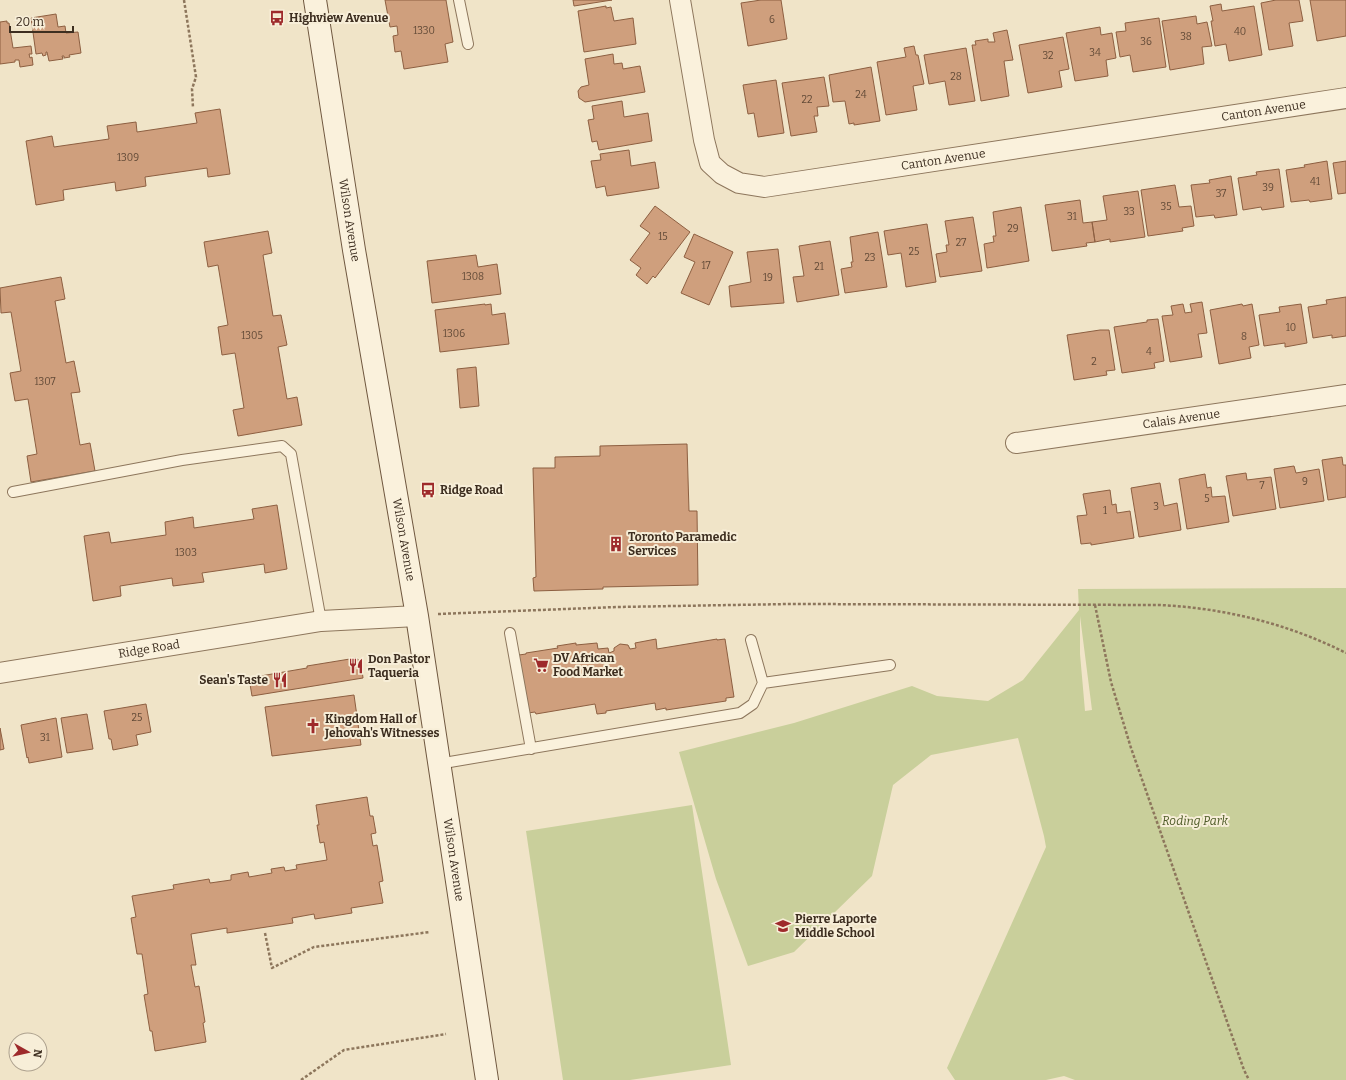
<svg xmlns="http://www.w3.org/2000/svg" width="1346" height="1080" viewBox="0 0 1346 1080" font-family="Bitter,serif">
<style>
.green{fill:#c9cf9b;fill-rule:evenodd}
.building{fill:#cf9f7d;stroke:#8d5f41}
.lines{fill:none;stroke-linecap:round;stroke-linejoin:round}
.service-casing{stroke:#8d765c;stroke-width:12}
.minor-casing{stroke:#8d765c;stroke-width:22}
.secondary-casing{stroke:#6f573f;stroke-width:24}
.path{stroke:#8d765c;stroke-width:2.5;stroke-dasharray:3 2;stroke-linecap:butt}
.service{stroke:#faf1dc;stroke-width:10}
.minor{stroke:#faf1dc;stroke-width:20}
.secondary{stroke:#faf1dc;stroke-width:22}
.labels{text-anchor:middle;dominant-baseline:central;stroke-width:4;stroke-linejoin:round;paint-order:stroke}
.number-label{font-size:10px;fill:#624a37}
.poi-label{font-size:12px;font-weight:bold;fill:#3d2e20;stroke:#f7eed8;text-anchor:start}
.street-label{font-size:12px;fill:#3d2e20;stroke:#f7eed8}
.park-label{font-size:12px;font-style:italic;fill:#4d5a26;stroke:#f7eed8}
</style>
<rect width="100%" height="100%" fill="#f0e4c8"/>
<path class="green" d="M1346 588V1080H1075L1064 1076 1046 1080H955L947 1068 1046 847 1044 836 1018 738 931 755 893 785 872 876 794 952 748 966 716 879 679 752 794 723 912 686 937 696 988 701 1023 680 1079 610 1078 589ZM1080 616 1092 710 1085 711 1080 654Z
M692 805 731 1065 630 1080H563L526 831Z"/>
<path class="building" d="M385 0H446L453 42 445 44 448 62 404 69 401 51 395 52 393 36 398 35 397 26 390 27Z
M573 0H612L574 6Z
M761 0H781L787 39 748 46 741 3Z
M1276 0H1299L1303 21 1289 23 1293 46 1269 50 1261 3Z
M1310 0H1346V36L1317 41Z
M1221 4 1222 11 1254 6 1262 55 1229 61 1226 44 1215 46 1211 21H1213L1210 6Z
M606 6V8L611 7 614 21 633 18 636 44 584 52 578 11Z
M56 14 58 27 65 26 66 33 78 32 81 53 69 55 70 57 64 58V56H62L63 59 49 61 47 52H46V55L43 56 42 53 36 54 31 18Z
M1196 16 1197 24 1207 22 1212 46 1202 47 1204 64 1170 70 1162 21Z
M1159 18 1166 67 1133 72 1130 55 1120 57 1116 32 1126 31 1125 23Z
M7 21V23H9L13 48 31 46 32 54H29L30 58 32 57 33 65 20 67 19 60H15V62L0 64V22Z
M1100 27 1101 35 1112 33 1116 58 1106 60 1108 76 1075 81 1066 33Z
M1007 30 1013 60 1004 61 1009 96 981 101 972 45H976L975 41 988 39V42H995L993 33Z
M1063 37 1069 69 1059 71 1062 87 1028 93 1019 45Z
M914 46 916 55H918L924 84 913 86 917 110 886 115 877 62 906 57 904 48Z
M966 48 975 101 949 105 945 81 929 84 924 55Z
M613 54 614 64 622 63 623 69 640 66 645 92 585 102 579 98 578 91 581 87 589 85 585 59Z
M871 67 880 121 854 125V123L849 124 845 101 833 102 829 75Z
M824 77 829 106 817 107 818 116H814L817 132 791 136 782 83Z
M776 80 784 133 758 137 754 113 748 114 743 85Z
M622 101 624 117 648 113 652 141 599 150 597 141 592 142 588 120 594 119 592 106Z
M220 109 230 174 208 177 207 168 145 177 146 186 116 191 115 182 63 190 64 200 36 205 26 141 52 136 54 147 109 139 107 126 136 122 137 132 197 123 195 113Z
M629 150 631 166 655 162 659 188 607 196 605 186 596 188 591 161 601 160 600 154Z
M1327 161 1332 199 1310 202 1309 200 1291 202 1286 170 1305 167 1304 165Z
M1346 161V193L1338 194 1333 163Z
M1279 169 1284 207 1262 210 1261 207 1243 210 1238 178 1257 175 1256 172Z
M1231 176 1237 215 1215 218 1214 215 1196 217 1191 185 1210 183 1209 180Z
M1175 185 1179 207 1191 206 1194 226 1182 228 1183 231 1148 236 1141 190Z
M1138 191 1145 237 1110 242V239L1095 242 1092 222 1107 220 1103 196Z
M1080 200 1083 223 1092 222 1095 242 1086 243 1087 246 1052 251 1045 205Z
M655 206 690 232 655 278 653 276 647 284 636 275 641 268 630 260 650 233 640 226Z
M1021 207 1029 261 987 268 984 244 994 242 993 236H996L993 212Z
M973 217 982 271 940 277 936 254 947 252 946 245H949L945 221Z
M927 224 936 282 906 287 901 253 888 255 884 231Z
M268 231 272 253 263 255 273 316 281 315 287 345 278 347 287 399 297 397 302 425 238 436 233 410 244 408 235 353 222 355 218 327 228 325 218 265 208 267 204 242Z
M878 232 887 287 845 293 841 269 852 267 851 262H853L850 237Z
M694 234 733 252 709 305 681 293 695 262 684 257Z
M830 241 839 295 797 302 793 277 804 276 799 246Z
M778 249 784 303 731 307 729 286 751 282 747 252Z
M476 255 478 267 497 264 501 294 432 303 427 261Z
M61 277 65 299 55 301 66 363 74 361 80 392 71 393 80 445 90 443 95 471 31 482 27 456 37 454 28 399 15 401 10 373 21 371 11 312 1 313 0 288Z
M1346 297V336L1332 338V335L1313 338 1308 307 1327 304 1326 300Z
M1202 302 1207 333 1198 334 1202 357 1170 362 1162 316 1173 315 1171 306 1183 304 1185 313 1192 312 1190 304Z
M485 304V305L491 304 492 315 505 313 509 344 440 352 435 310Z
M1242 304 1243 306 1252 304 1259 345 1249 347 1251 358 1219 364 1210 310Z
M1301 304 1307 343 1285 347V343L1264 346 1259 315 1280 312 1279 307Z
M1158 319 1164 361 1154 363 1155 368 1122 373 1114 327 1147 322V320Z
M1100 330H1109L1115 370 1106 371 1107 375 1074 380 1067 335Z
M476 367 479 406 460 408 457 369Z
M687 444 689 511H697L698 585 603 587V589L534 591 533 578 536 577 533 468H555V457L600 456V446Z
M1342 457 1343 465H1346V497L1328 500 1322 460Z
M1294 466 1296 473 1319 469 1324 501 1280 508 1274 469Z
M1246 473 1247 480 1271 477 1276 509 1233 516 1226 476Z
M1205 474 1207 488 1211 487 1212 497 1225 496 1229 522 1187 529 1179 479Z
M1160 483 1164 506 1177 503 1181 530 1139 537 1131 488Z
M1110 490 1112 505 1116 504 1117 513 1130 511 1134 538 1091 545V543L1081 544 1077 516 1087 515 1083 494Z
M277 505 287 569 265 573 264 564 202 573 204 582 173 586 172 578 120 586 121 596 93 601 84 536 109 532 111 543 166 535 165 522 193 517 194 528 254 519 252 509Z
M656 639 657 649 717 639V640L725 639 734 697 726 698V701L666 710V708L656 710 655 703 606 711V713L597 714 595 704 536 714 535 712 528 713 519 655 526 654V653L558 648 557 646 576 643V645L597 643 598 649 608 648 609 653 614 651V648L620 644 628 645 630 649 636 648 635 643Z
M356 658 361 662 363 678 252 696 249 678 307 668V666Z
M354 695 361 745 272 756 265 707Z
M146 704 151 732 136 735 138 745 113 750 111 739H109L104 711Z
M87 714 93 749 67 753 61 718Z
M56 718 62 757 29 763 28 757 27 758 21 725Z
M0 728 4 749 0 750Z
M367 797 370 816H373L376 833 371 834 373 846 377 845 383 881 379 882 383 903 351 908 352 913 315 919 314 914 292 918 293 923 227 933V928L191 934 196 965H191L195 987 199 986 205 1022 203 1023 206 1042 155 1051 152 1031H150L144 995 148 994 142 954H137L131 918 136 917 132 896 174 889 173 885 209 879 210 883 231 880V875L248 872 249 877 272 873 271 869 284 867 285 871 297 869 296 865 327 860 324 842 320 843 317 825H319L316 805Z"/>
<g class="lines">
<g class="service-casing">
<path id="service" d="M459 0 468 44
M13 492 182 460 282 446 291 454 321 621
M510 633 531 749
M751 640 763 683
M438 764 740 713 753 704 763 683 890 665"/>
</g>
<g class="minor-casing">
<g id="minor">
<path id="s1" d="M680 0 704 140 710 163 722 174 739 183 764 187 1346 98"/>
<path id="s2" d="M1016 443 1346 395"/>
<path id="s3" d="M0 673 321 621 417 616"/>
</g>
</g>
<g class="secondary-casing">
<g id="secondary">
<path id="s4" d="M315 0 354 250 417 616 487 1080"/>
</g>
</g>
<path class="path" d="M184 0 196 77 192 89 193 108
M1095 605 1111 682 1131 748 1244 1070 1249 1080
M438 614 617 607 790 604 1160 605C1224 608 1289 624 1346 653
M265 933 272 968 314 947 430 932
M301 1080 344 1050 446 1034"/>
<use href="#service" class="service"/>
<use href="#minor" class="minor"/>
<use href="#secondary" class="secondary"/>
</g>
<defs>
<g id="bus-bare" transform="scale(1.2)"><path d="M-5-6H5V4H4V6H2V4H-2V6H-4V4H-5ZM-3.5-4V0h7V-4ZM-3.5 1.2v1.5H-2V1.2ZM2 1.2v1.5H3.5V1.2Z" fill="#9e2a2b" stroke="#f7eed8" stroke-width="2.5" paint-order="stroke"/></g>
<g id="building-bare" transform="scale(1.2)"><path d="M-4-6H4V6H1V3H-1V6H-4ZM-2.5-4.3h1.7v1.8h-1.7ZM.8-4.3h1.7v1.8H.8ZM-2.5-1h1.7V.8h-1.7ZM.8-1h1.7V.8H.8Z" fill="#9e2a2b" stroke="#f7eed8" stroke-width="2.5" paint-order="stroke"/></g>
<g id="supermarket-bare" transform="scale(1.2)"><path d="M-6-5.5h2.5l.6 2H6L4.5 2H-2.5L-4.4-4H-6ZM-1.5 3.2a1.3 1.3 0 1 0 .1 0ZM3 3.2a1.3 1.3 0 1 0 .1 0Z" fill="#9e2a2b" stroke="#f7eed8" stroke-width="2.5" paint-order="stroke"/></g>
<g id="restaurant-bare" transform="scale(1.2)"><path d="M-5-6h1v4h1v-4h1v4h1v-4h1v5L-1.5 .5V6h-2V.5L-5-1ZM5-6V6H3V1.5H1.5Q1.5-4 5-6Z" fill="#9e2a2b" stroke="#f7eed8" stroke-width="2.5" paint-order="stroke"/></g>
<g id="church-bare" transform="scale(1.2)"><path d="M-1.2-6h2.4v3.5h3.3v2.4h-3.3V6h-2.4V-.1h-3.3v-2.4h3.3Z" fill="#9e2a2b" stroke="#f7eed8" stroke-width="2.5" paint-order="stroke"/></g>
<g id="school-bare" transform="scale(1.2)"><path d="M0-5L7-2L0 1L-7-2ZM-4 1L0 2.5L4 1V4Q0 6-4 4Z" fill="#9e2a2b" stroke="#f7eed8" stroke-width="2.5" paint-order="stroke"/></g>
</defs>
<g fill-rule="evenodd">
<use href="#bus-bare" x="277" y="18"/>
<use href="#bus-bare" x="428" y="490"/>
<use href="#building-bare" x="616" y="544"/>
<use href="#supermarket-bare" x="541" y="665"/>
<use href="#restaurant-bare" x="356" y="666"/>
<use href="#restaurant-bare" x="280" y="680"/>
<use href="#church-bare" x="313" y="726"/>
<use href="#school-bare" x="783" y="926"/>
</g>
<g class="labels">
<g class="number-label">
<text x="772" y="20">6</text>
<text x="424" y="31">1330</text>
<text x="1240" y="32">40</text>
<text x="1186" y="37">38</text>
<text x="1146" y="42">36</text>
<text x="1095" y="53">34</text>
<text x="1048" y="56">32</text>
<text x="956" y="77">28</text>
<text x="861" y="95">24</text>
<text x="807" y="100">22</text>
<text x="128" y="158">1309</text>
<text x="1315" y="182">41</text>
<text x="1268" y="188">39</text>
<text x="1221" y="194">37</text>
<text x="1166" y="207">35</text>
<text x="1129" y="212">33</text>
<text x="1072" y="217">31</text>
<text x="1013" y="229">29</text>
<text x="663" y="237">15</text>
<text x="961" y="243">27</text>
<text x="914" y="252">25</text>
<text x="870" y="258">23</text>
<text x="706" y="266">17</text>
<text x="819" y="267">21</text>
<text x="473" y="277">1308</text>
<text x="768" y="278">19</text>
<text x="1291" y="328">10</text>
<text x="454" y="334">1306</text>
<text x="252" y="336">1305</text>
<text x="1244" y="337">8</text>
<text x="1149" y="352">4</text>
<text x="1094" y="362">2</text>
<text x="45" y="382">1307</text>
<text x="1305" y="482">9</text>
<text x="1262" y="486">7</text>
<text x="1207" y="499">5</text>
<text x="1156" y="507">3</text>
<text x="1105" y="511">1</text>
<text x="186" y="553">1303</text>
<text x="137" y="718">25</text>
<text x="45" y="738">31</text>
</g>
<g class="poi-label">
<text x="289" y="18">Highview Avenue</text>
<text x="440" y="490">Ridge Road</text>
<text x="628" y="537">Toronto Paramedic<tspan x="628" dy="14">Services</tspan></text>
<text x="553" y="658">DV African<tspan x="553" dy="14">Food Market</tspan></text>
<text x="368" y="659">Don Pastor<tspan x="368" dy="14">Taqueria</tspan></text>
<text x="268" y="680" text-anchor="end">Sean's Taste</text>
<text x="325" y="719">Kingdom Hall of<tspan x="325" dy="14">Jehovah's Witnesses</tspan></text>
<text x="795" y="919">Pierre Laporte<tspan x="795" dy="14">Middle School</tspan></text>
</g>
<g class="street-label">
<text stroke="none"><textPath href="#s1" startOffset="732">Canton Avenue</textPath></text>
<text stroke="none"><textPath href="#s1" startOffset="408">Canton Avenue</textPath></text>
<text stroke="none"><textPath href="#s4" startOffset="223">Wilson Avenue</textPath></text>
<text stroke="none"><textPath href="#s2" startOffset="167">Calais Avenue</textPath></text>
<text stroke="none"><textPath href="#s4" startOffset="547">Wilson Avenue</textPath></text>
<text stroke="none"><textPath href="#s3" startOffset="151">Ridge Road</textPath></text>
<text stroke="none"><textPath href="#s4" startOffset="871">Wilson Avenue</textPath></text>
</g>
<g class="park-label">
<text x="1195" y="821">Roding Park</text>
</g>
</g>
<g transform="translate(28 1052) rotate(98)"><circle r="19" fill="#f7eed8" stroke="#ada18e"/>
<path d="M0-3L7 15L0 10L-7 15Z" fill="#9e2a2b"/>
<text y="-6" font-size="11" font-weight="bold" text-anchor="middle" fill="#3d2e20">N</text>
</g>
<path d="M10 26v6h63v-6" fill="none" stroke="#3d2e20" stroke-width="2"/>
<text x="16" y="26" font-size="12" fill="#3d2e20" stroke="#f7eed8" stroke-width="3" paint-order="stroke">20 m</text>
</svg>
